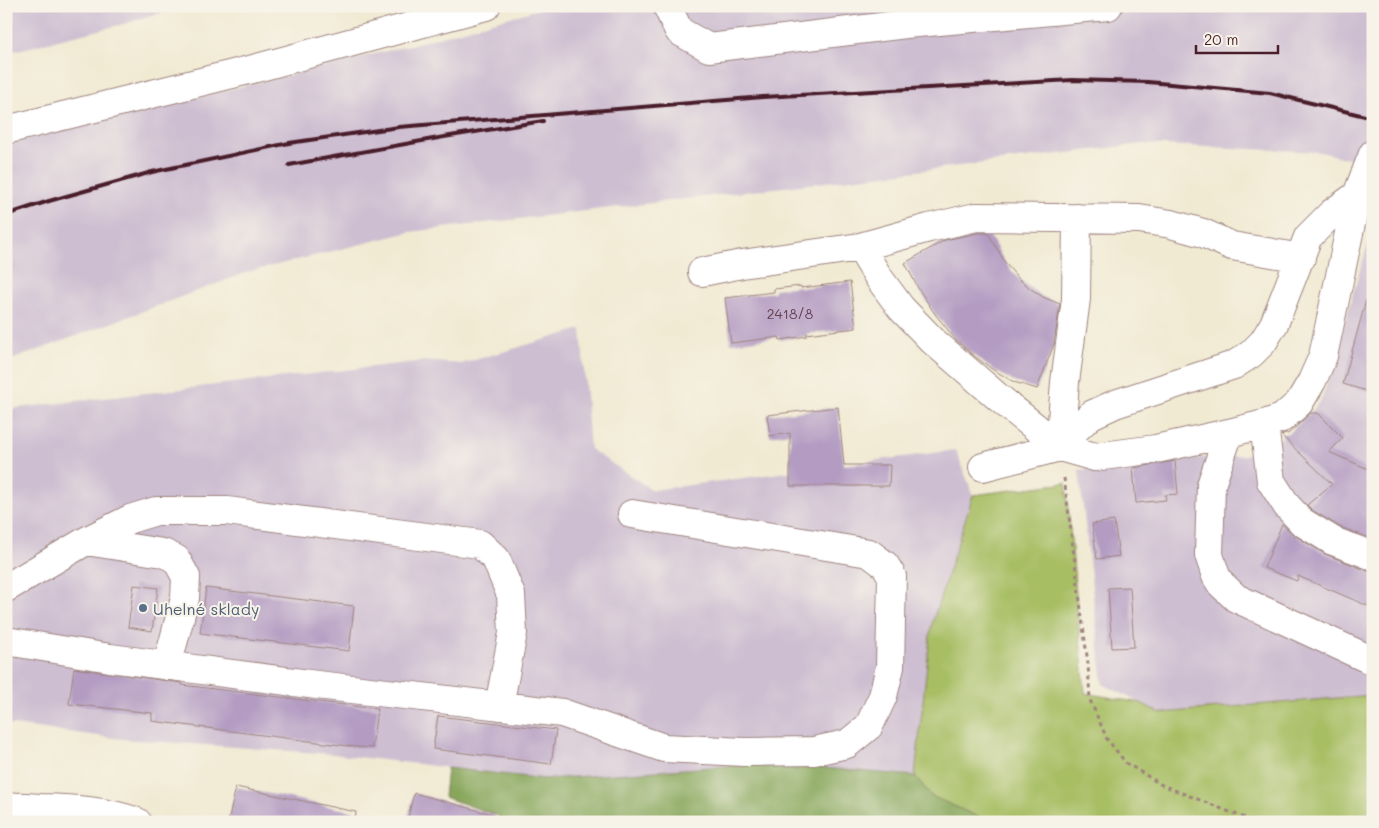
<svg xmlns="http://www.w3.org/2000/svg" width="1379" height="828" viewBox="0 0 1379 828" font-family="Mali,sans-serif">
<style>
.industrial{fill:#cebed1}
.green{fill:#a7be63;stroke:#786e47}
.forest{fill:#85a559;stroke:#686242}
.building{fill:#b39bc2}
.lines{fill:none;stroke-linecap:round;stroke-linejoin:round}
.minor-casing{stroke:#9e847f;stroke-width:30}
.path{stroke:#9e847f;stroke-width:3;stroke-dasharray:4 4;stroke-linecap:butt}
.minor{stroke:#fff;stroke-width:28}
.rail{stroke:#4a1f2b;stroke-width:4}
.service-dot{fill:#5c6f8a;stroke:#f7f3e8;stroke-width:2}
.labels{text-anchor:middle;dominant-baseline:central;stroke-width:4;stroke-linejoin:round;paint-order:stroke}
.number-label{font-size:14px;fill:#643e51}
.service-label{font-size:16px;fill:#4e5e75;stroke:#f7f3e8;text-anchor:start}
</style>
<rect width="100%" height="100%" fill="#f7f3e8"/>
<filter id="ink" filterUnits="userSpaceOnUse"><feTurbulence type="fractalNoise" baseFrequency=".02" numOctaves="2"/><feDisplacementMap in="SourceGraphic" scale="10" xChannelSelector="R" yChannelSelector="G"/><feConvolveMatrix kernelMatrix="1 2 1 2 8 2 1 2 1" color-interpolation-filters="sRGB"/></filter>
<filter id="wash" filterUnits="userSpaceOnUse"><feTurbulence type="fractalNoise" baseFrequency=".0096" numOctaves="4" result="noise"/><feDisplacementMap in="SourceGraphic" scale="20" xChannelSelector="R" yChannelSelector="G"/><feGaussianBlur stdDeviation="1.12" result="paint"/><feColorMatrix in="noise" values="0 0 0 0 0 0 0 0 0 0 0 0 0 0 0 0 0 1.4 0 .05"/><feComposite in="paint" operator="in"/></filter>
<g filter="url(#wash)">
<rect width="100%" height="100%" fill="#f1ead3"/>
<path class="industrial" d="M6 6H184L123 24 6 53Z
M550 6H1373V165L1321 152 1142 144 410 232 248 272 6 362V144L407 46Z
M1373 226V695L1160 713 1103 684 1079 470 1174 460 1245 455 1284 437 1315 408 1323 396Z
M581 329 590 449 652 490 956 450 973 495 931 627 910 822 332 754 122 739 6 724V412L17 408 424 361 461 364Z"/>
<path class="green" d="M1066 483 1085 693 1141 703 1160 713 1373 695V822H990L931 796 915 776 931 627 973 495Z"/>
<path class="forest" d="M767 763 915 776 931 796 990 822H497L499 816 444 797 447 768 546 779Z"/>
<g id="blocks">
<path class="building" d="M978 233H988L1006 264 1018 278 1031 289 1043 297 1060 304 1054 344 1037 389 1014 382 992 369 977 358 956 340 935 314 918 288 905 263 945 240Z
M850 282 856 328 806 334 807 336 780 340 779 337 731 343 725 298 774 292V289L801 286V288Z
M1366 300 1373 301V393L1343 384Z
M838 407 844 465H890L889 486H790V433L770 436 767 415Z
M1311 413H1318L1343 438 1329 452 1373 471V539L1340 527 1312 510 1307 505 1332 484 1281 435 1286 433 1288 434Z
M1175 461 1178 494 1165 495 1166 500 1136 503 1133 468Z
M1114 521 1119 556 1097 559 1092 524Z
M1282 524 1294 535 1325 554 1368 571H1373V608L1298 576 1297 581 1264 568Z
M134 585 158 588 152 631 128 627Z
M1130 587 1134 647 1112 648 1108 588Z
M206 588 354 606 349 651 200 633Z
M74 668 182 683V685L377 709 372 748 356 747 152 721V713L69 704Z
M438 716 556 730 551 764 433 749Z
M236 787 356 812 355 822H228Z
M414 793 495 815 494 822H407Z"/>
</g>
</g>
<g filter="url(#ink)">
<use href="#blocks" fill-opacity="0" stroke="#9e847f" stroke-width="1"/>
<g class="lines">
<g class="minor-casing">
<path id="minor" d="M667 6 679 31 709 48 906 24 1108 6
M6 130 253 69 486 6
M1077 218 1076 299 1065 382 1060 447 1077 428 1091 415 1115 404 1234 365 1251 354 1263 342 1274 324 1308 237 1332 213 1357 195
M860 247 929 228 976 217 1139 219 1171 224 1203 233 1232 246 1301 258
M702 272 742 264 860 247 879 278 901 308 933 341 999 398 1060 447
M1264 424 1271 481 1287 506 1302 522 1333 541 1373 556
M1229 433 1211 485 1209 555 1216 576 1221 584 1236 598 1373 661
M983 467 1060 447 1095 457 1156 449 1229 433 1264 424 1282 418 1299 403 1312 381 1323 356 1357 195 1373 154
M86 541 163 553 176 559 186 577 185 598 167 666
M6 588 86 541 130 519 156 511H227L480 544 496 559 511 595 513 633 499 706
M6 641 110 658 317 685 562 713 664 748 744 752 814 751 847 744 869 726 883 696 890 667 892 576 885 565 869 553 632 514
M6 807C18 806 29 807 41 808 73 809 107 811 137 822"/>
</g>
<path class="path" d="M1064 478 1088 664 1090 700 1107 739 1126 763 1162 785 1255 822"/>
<use href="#minor" class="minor"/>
<path class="rail" d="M289 165 444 137 543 121
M6 215 49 201 152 172 289 143 399 127 763 97 1072 80 1148 82 1270 93 1373 118"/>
</g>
</g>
<circle class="service-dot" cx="143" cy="608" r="5"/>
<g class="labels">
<g class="number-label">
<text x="790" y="313">2418/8</text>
</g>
<g class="service-label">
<text x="153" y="608">Uhelné sklady</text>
</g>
</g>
<rect width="1379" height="828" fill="none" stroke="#f7f3e8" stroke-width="25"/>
<path d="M1196 45v8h82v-8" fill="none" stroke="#4a1f2b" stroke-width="2.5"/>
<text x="1204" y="45" font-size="15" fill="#4a1f2b" stroke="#f7f3e8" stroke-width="4" paint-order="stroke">20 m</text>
</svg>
